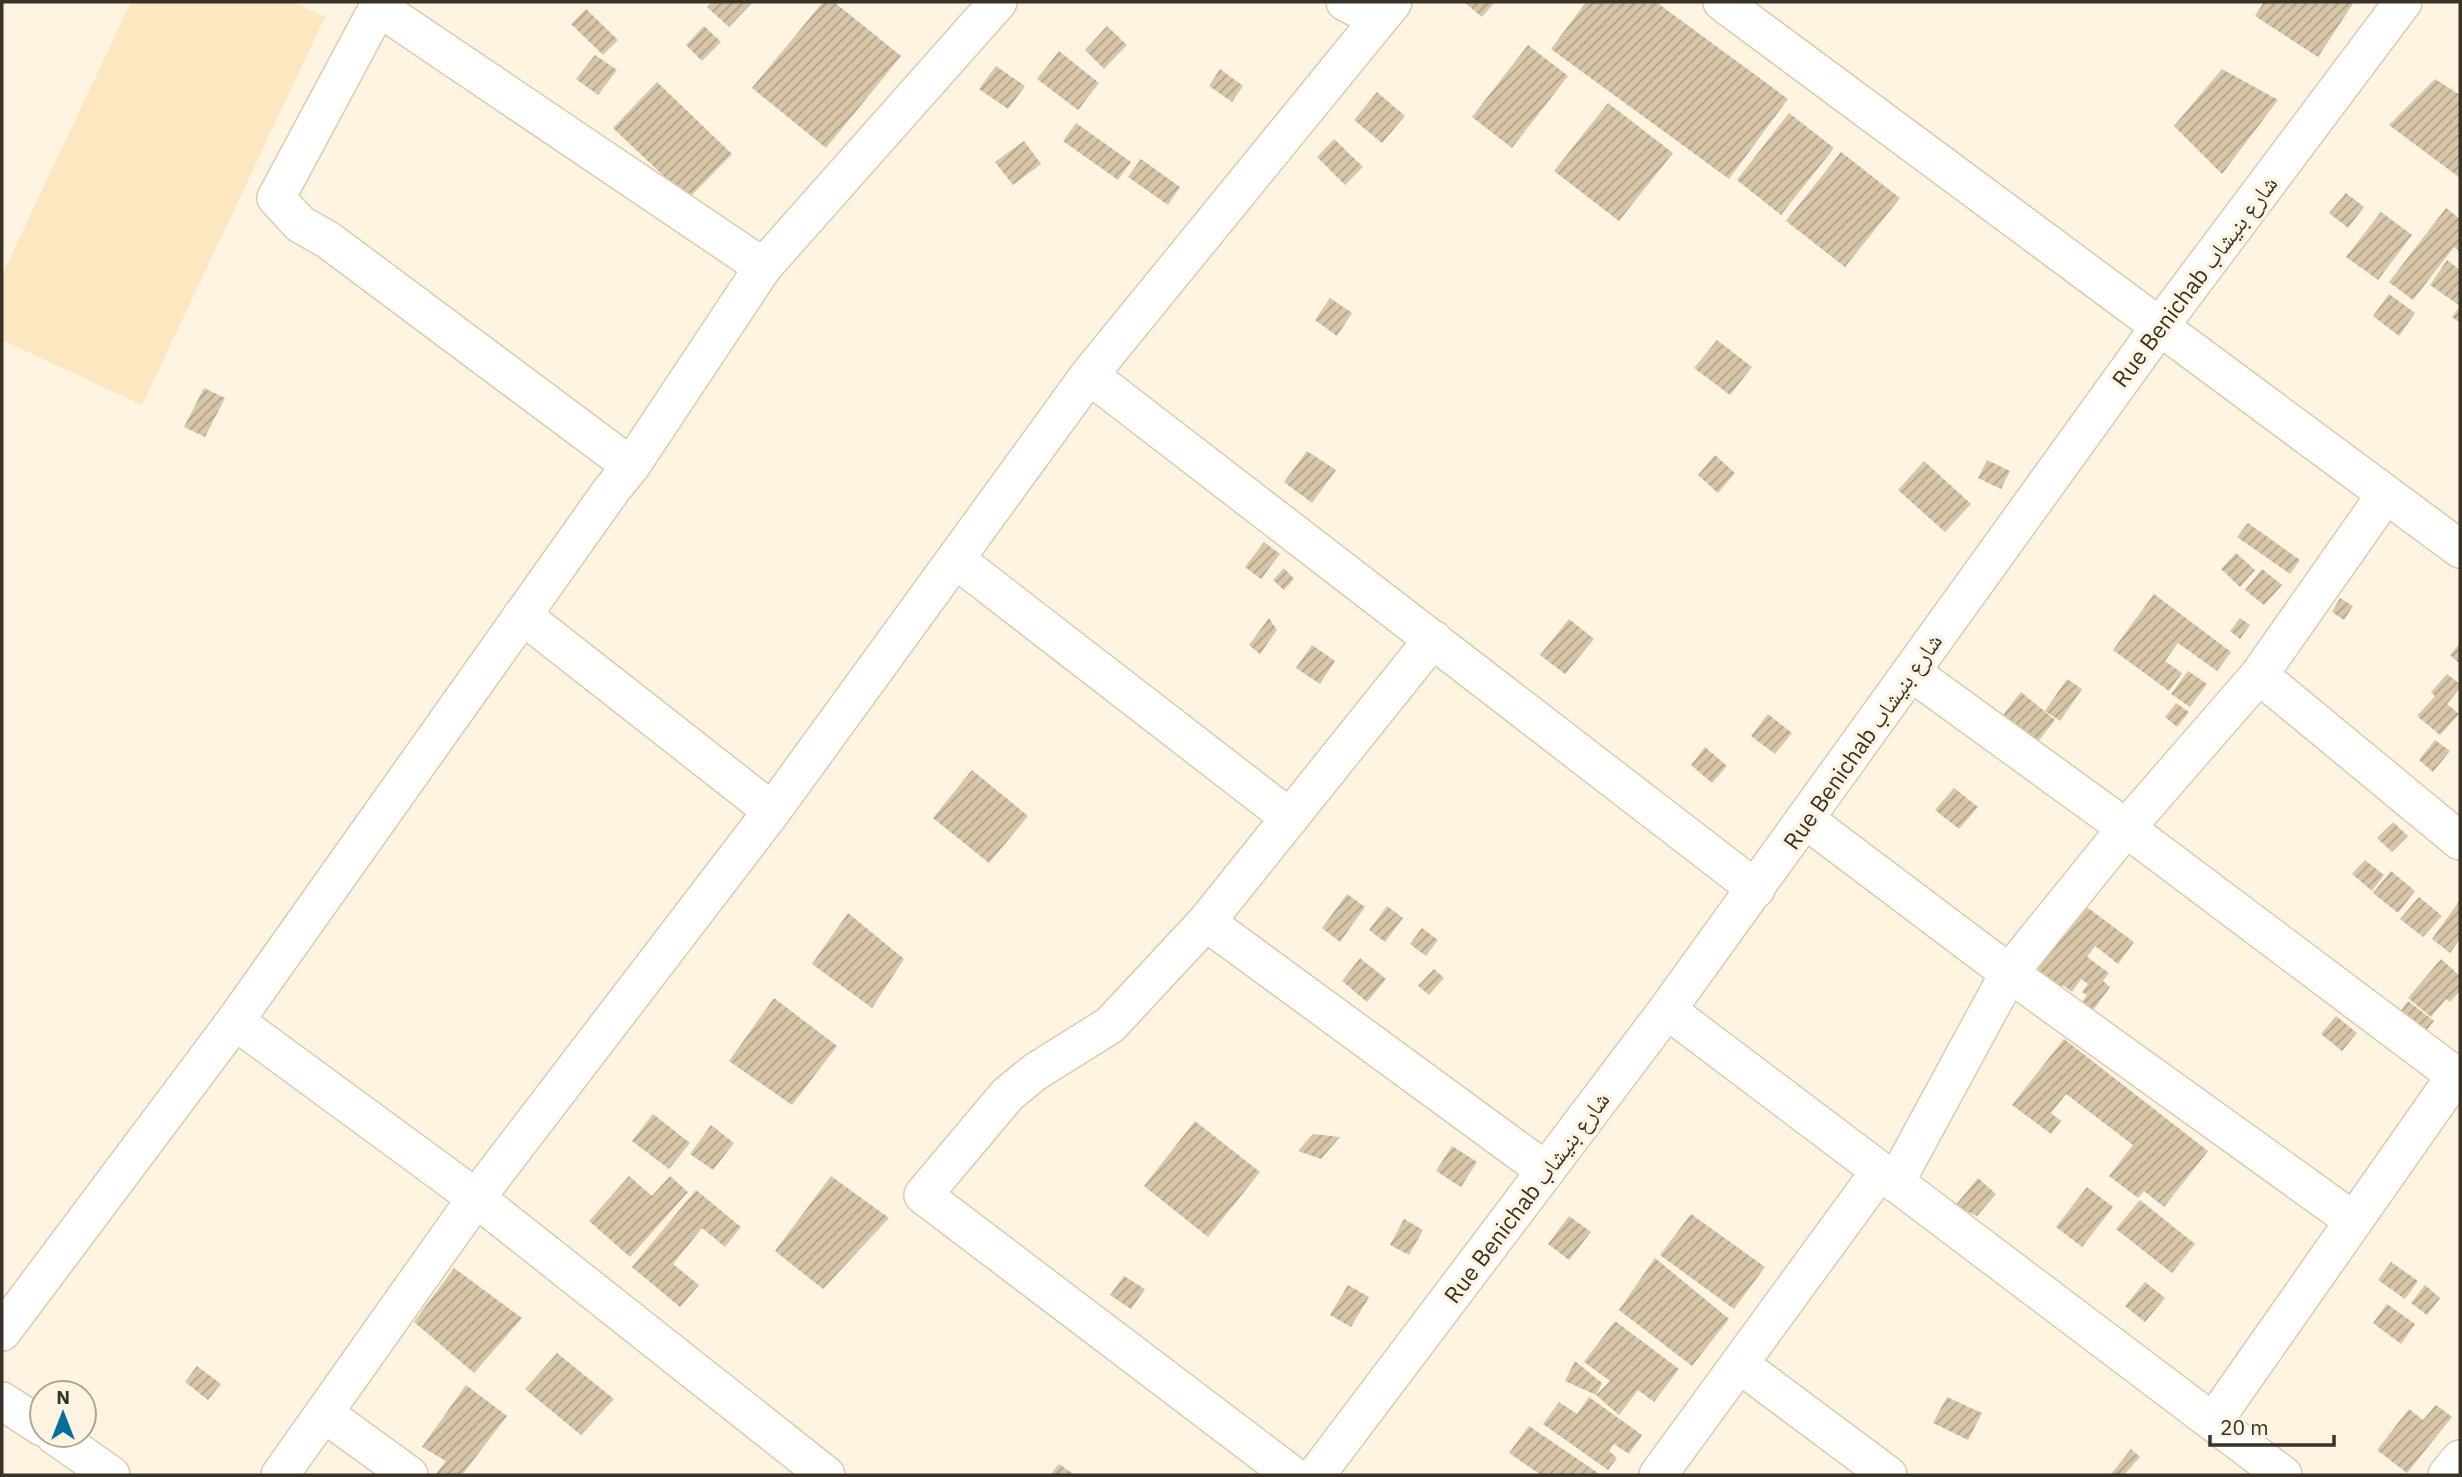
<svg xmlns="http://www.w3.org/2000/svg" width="2462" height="1477" viewBox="0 0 2462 1477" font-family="'IBM Plex Sans','Noto Naskh Arabic',sans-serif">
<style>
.built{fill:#fde7c1}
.building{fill:url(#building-hatch)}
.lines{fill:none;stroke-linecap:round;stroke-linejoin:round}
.minor-casing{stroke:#dccbad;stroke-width:40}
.minor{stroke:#fff;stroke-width:37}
.labels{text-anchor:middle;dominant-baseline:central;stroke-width:7;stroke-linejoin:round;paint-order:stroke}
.street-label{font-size:23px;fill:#393226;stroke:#fef4e1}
</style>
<defs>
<pattern id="building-hatch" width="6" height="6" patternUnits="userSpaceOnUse" patternTransform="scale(1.75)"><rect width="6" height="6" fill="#d8c6a9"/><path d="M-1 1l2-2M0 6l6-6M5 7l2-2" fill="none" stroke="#b0a189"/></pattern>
</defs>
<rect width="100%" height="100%" fill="#fef4e1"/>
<path class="built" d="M131 2H293L325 17 142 405 2 340V275Z"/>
<path class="building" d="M713 2H753L729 27 707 7Z
M823 2H834L901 56 826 148 752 88Z
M1464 2H1495L1482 17Z
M1586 2H1656L1788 99 1729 179 1551 49Z
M2264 2H2354L2318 57 2255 16Z
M586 9 618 40 603 55 571 24Z
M704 26 721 42 702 61 686 45Z
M1107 26 1127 45 1104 69 1085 50Z
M1528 45 1568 76 1512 148 1472 117Z
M1059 51 1099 83 1078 110 1037 79Z
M595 55 617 70 598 95 576 79Z
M996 66 1025 86 1008 109 979 89Z
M1220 69 1243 86 1232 102 1209 86Z
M2222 69 2278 100 2222 174 2174 126Z
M2435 79 2460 95V178L2389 125Z
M657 82 732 154 688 199 613 128Z
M1377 92 1405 116 1382 143 1354 120Z
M1608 103 1673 153 1619 221 1554 171Z
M1789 113 1834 148 1781 215 1737 180Z
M1076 123 1131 162 1118 180 1063 141Z
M1334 139 1363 167 1345 185 1317 157Z
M1024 141 1041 164 1013 185 995 162Z
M1841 152 1900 198 1845 267 1786 221Z
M1141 159 1180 187 1168 205 1128 177Z
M2346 193 2364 207 2348 228 2329 213Z
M2446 208 2460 219V252L2454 247 2413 300 2389 282Z
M2381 212 2412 235 2378 280 2346 257Z
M2447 260 2460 270V323L2452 317 2460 306 2430 285Z
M2389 294 2415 313 2399 336 2373 316Z
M1330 298 1352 313 1337 336 1315 320Z
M1717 340 1752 367 1730 395 1694 368Z
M204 388 225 398 205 437 184 427Z
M1307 451 1336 470 1312 503 1284 482Z
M1715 455 1735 473 1718 493 1698 475Z
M1987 460 2010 471 2001 489 1978 478Z
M1924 461 1971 504 1945 532 1898 490Z
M2248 523 2300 560 2290 574 2237 537Z
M1264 542 1280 554 1261 579 1245 567Z
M2236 553 2255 570 2240 587 2221 569Z
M1284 568 1294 579 1284 590 1273 580Z
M2262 569 2282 585 2264 605 2245 590Z
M2154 594 2231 652 2217 671 2178 643 2165 661 2182 673 2169 691 2113 650Z
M2340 598 2353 606 2344 620 2332 612Z
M1269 618 1277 630 1260 654 1249 645Z
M2240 618 2250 625 2240 639 2230 631Z
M1569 619 1594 639 1565 674 1540 655Z
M2460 643V664L2450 655Z
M1312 645 1335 661 1320 684 1296 668Z
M2188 671 2207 684 2190 707 2171 694Z
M2447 674 2460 684V688L2447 704 2459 714 2440 735 2417 716 2435 696 2431 692Z
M2067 679 2082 689 2060 721 2045 711Z
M2021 692 2055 720 2037 743 2003 715Z
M2176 703 2189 712 2177 727 2165 717Z
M1768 714 1792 733 1775 754 1751 736Z
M2435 740 2450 751 2433 772 2419 760Z
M1705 747 1727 766 1712 783 1691 765Z
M972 770 1028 816 989 863 933 818Z
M1954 788 1978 807 1959 829 1935 810Z
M2393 822 2408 836 2392 852 2377 838Z
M2365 860 2384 875 2372 891 2352 874Z
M2391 871 2415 891 2398 913 2373 893Z
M1347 894 1365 907 1340 942 1322 928Z
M2419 897 2442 916 2423 937 2400 919Z
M2460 900V939L2450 953 2432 939Z
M2084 905 2134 942 2118 964 2095 946 2087 957 2109 973 2103 981 2110 987 2089 1016 2078 1008 2087 995 2082 992 2088 984 2081 979 2072 992 2063 985 2059 990 2035 973Z
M1387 906 1403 918 1385 942 1369 930Z
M848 913 904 959 872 1008 812 964Z
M1422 928 1438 940 1426 956 1410 944Z
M1360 958 1386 979 1367 1002 1342 981Z
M2441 959 2460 976V991L2450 1002 2446 999 2431 1017 2408 998Z
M1434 969 1444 978 1429 995 1418 986Z
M774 998 837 1046 792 1105 729 1061Z
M2408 1001 2434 1021 2425 1032 2400 1012Z
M2336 1016 2357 1033 2342 1051 2321 1034Z
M2064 1039 2208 1151 2164 1207 2144 1191 2138 1198 2109 1176 2133 1145 2066 1094 2051 1113 2061 1121 2051 1134 2012 1105Z
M653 1114 690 1143 669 1169 632 1141Z
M1195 1121 1260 1172 1208 1237 1144 1186Z
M711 1125 734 1143 713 1170 690 1154Z
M1313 1134 1340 1137 1321 1159 1298 1151Z
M1452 1146 1477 1162 1461 1187 1436 1171Z
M629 1176 652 1196 670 1176 688 1192 630 1257 589 1221Z
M831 1176 889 1218 823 1289 775 1251Z
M1978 1178 1996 1194 1977 1216 1955 1206Z
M2087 1187 2113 1207 2082 1247 2056 1227Z
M696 1190 741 1227 725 1247 702 1228 673 1264 699 1285 680 1307 632 1267Z
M2140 1200 2195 1244 2172 1273 2116 1229Z
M1691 1214 1765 1267 1734 1309 1660 1255Z
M1569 1216 1591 1232 1569 1260 1548 1244Z
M1404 1219 1423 1230 1409 1255 1390 1245Z
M1655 1258 1729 1319 1692 1366 1619 1310Z
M2391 1262 2418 1281 2405 1299 2378 1280Z
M454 1268 522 1318 474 1373 414 1322Z
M1124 1276 1145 1289 1131 1309 1110 1295Z
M2145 1282 2165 1298 2145 1322 2125 1306Z
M1348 1285 1369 1297 1351 1327 1330 1315Z
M2425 1285 2440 1298 2427 1315 2411 1303Z
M2387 1304 2415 1324 2401 1344 2373 1323Z
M1615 1321 1679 1369 1654 1402 1638 1390 1619 1415 1596 1395 1610 1381 1584 1362Z
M557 1353 614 1399 581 1435 525 1389Z
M1575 1361 1602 1383 1596 1395 1565 1381Z
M197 1366 221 1384 208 1400 185 1382Z
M466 1385 507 1416 462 1475H435L446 1461 422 1447Z
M1589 1397 1642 1435 1629 1454 1614 1444 1609 1451 1617 1458 1608 1470 1543 1424 1559 1402 1577 1414Z
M1947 1397 1982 1413 1968 1440 1933 1423Z
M2436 1405 2452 1417 2407 1473 2377 1450 2409 1409 2423 1420Z
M1529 1426 1601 1475H1541L1509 1453Z
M2131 1449 2140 1457 2124 1475H2112L2111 1474Z
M1059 1464 1075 1475H1050Z"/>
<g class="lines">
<g class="minor-casing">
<path id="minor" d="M381 2 276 198 300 224 328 240 631 466
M1345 2 1379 19
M1722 2 2460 549
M378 7 763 267
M1089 375 1756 889
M955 559 1290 818
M522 615 772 811
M1911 672 2126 828 2460 1079
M2259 675 2460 841
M1806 820 2009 973 2354 1221
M1206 922 1546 1171
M1667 1010 2283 1475
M235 1021 476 1198 826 1475
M1895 1183 2009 973 2126 828 2259 675 2386 494
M2 1332 235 1021 610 492 631 466 763 267 998 2
M1739 1364 1888 1475
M2 1401 42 1427
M325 1414 409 1475
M2213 1422 2456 1075
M54 1435 111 1475
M280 1475 476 1198 772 811 1089 375 1393 2
M1292 1475 923 1195 1008 1094 1035 1072 1110 1025 1206 922 1433 639
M1316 1475 1667 1010 2160 326 2403 2
M1658 1475 1880 1171
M2447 1475 2460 1459"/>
</g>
<use href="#minor" class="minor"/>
</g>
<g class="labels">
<g class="street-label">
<text transform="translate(2194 281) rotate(-53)">Rue Benichab شارع بنيشاب</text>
<text transform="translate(1862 741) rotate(-55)">Rue Benichab شارع بنيشاب</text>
<text transform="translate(1526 1197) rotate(-53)">Rue Benichab شارع بنيشاب</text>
</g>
</g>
<rect width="2462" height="1477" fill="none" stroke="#393226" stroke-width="7"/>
<g transform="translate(63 1414)"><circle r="33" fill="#fef4e1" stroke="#afa696" stroke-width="2"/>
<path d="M0-5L12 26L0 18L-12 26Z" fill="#01709b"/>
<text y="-10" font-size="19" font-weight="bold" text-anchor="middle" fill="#393226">N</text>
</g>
<path d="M2210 1435v10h124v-10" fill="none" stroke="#393226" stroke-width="3.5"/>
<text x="2220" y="1435" font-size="21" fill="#393226" stroke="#fef4e1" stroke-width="5" paint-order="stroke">20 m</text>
</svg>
